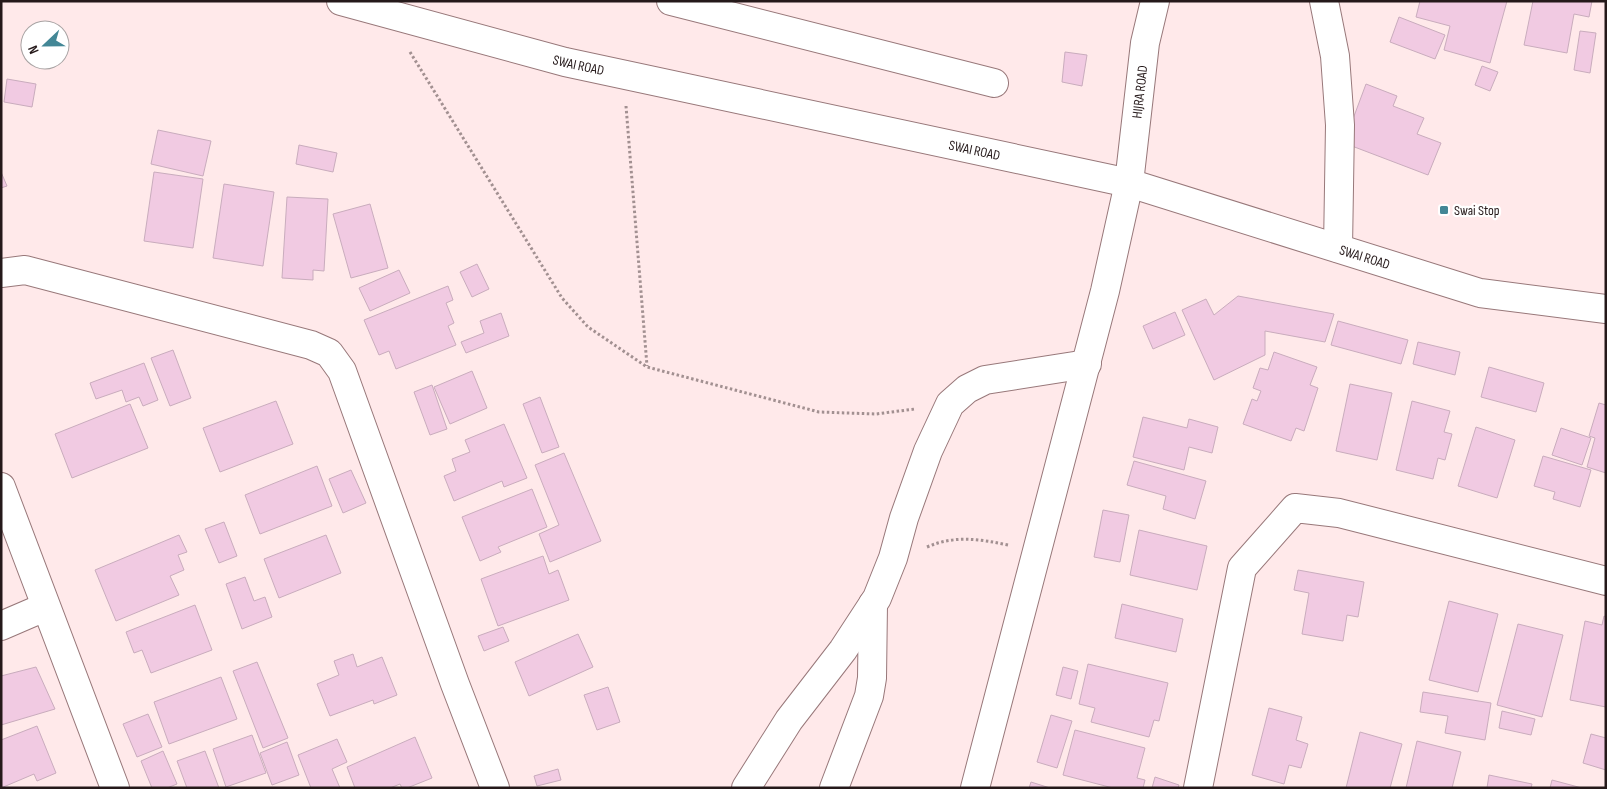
<svg xmlns="http://www.w3.org/2000/svg" width="1607" height="789" viewBox="0 0 1607 789" font-family="'Sofia Sans Condensed',sans-serif">
<style>
.building{fill:#f1cae2;stroke:#c9acbd}
.lines{fill:none;stroke-linecap:round;stroke-linejoin:round}
.street-casing{stroke:#98787a;stroke-width:30}
.secondary-casing{stroke:#98787a;stroke-width:30}
.path{stroke:#a29091;stroke-width:3;stroke-dasharray:2.5 2.5;stroke-linecap:butt}
.street{stroke:#fff;stroke-width:28}
.secondary{stroke:#fff;stroke-width:28}
.poi-dot{fill:#438796;stroke:#fff;stroke-width:2}
.labels{text-anchor:middle;dominant-baseline:central;stroke-width:4.5;stroke-linejoin:round;paint-order:stroke}
.street-label{font-size:14px;fill:#25191a;stroke:#fff}
.poi-label{font-size:14px;fill:#25191a;stroke:#fff;text-anchor:start}
</style>
<rect width="100%" height="100%" fill="#ffe9ea"/>
<path class="building" d="M1420 1H1507L1490 63 1444 50 1450 26 1416 17Z
M1533 1H1592L1589 17 1574 14 1567 53 1524 45Z
M1399 17 1445 35 1435 59 1390 42Z
M1580 31 1596 33 1590 73 1574 70Z
M1065 52 1087 55 1082 86 1062 82Z
M1482 66 1498 72 1490 91 1475 85Z
M7 79 36 84 32 107 4 102Z
M1366 84 1397 96 1393 106 1424 118 1417 134 1441 143 1428 175 1344 143Z
M158 130 211 141 203 176 151 164Z
M299 145 337 153 333 172 296 164Z
M1 172 7 186 1 188Z
M154 172 203 179 193 248 144 241Z
M224 184 274 192 263 266 213 258Z
M287 197 328 199 324 271 313 270V280L282 278Z
M370 204 388 268 351 278 333 214Z
M477 264 489 289 472 297 460 272Z
M399 270 410 293 370 311 359 288Z
M448 286 453 300 446 303 454 323 448 326 456 345 396 369 389 351 379 355 364 320Z
M1238 296 1334 314 1325 342 1265 331V355L1214 380 1182 310 1206 299 1214 315Z
M1175 312 1185 335 1153 349 1143 326Z
M501 313 509 336 466 353 461 342 484 333 480 321Z
M1338 321 1408 340 1401 364 1331 345Z
M1418 342 1460 352 1455 375 1413 364Z
M173 350 191 398 170 406 151 358Z
M1274 352 1317 367 1310 385 1318 388 1304 431 1296 428 1291 441 1243 424 1252 399 1257 401 1261 391 1253 388 1260 368 1268 370Z
M144 363 158 400 143 406 139 397 126 402 122 390 96 399 90 383Z
M1489 367 1544 383 1536 412 1481 397Z
M472 371 487 408 450 424 434 387Z
M1350 384 1392 393 1377 460 1336 451Z
M432 385 447 429 430 435 414 392Z
M540 397 559 447 542 453 523 404Z
M276 401 293 444 220 472 203 428Z
M1412 401 1450 411 1444 432 1452 434 1445 460 1438 458 1433 479 1396 470Z
M1599 403 1606 405V473L1587 467 1595 438 1589 436Z
M130 404 148 448 72 478 55 434Z
M1143 417 1187 428 1189 419 1218 427 1212 453 1189 447 1184 470 1133 457Z
M504 424 527 478 504 487 502 481 454 501 444 476 456 471 452 459 470 452 465 440Z
M1476 427 1515 440 1497 498 1458 486Z
M1561 428 1591 438 1582 465 1552 455Z
M564 453 601 541 550 562 539 534 559 525 535 465Z
M1543 456 1591 470 1580 507 1553 499 1555 492 1534 486Z
M1134 461 1206 481 1195 519 1163 509 1166 496 1127 485Z
M317 466 332 506 260 534 245 495Z
M351 470 366 503 343 513 329 479Z
M532 489 547 527 498 547 501 552 480 561 462 517Z
M1103 510 1129 515 1120 562 1094 557Z
M224 522 237 556 219 563 205 529Z
M1139 530 1207 546 1197 590 1130 575Z
M179 535 187 552 178 555 184 570 170 576 179 595 116 621 95 570Z
M326 535 341 573 279 598 264 559Z
M543 556 549 574 558 570 569 600 498 626 481 579Z
M1298 570 1364 582 1358 617 1347 615 1343 641 1302 634 1309 593 1294 590Z
M245 577 254 601 265 597 272 617 242 629 226 584Z
M1449 601 1498 614 1478 692 1429 680Z
M1122 604 1183 619 1176 652 1115 638Z
M195 605 212 650 151 673 142 650 134 653 126 632Z
M1604 616 1606 617V707L1570 700 1585 621 1602 625Z
M1518 624 1563 635 1542 717 1497 705Z
M503 627 509 641 484 651 478 636Z
M578 634 593 667 529 696 515 662Z
M353 654 357 667 382 657 397 695 374 704 373 700 330 716 317 684 339 675 334 661Z
M257 662 288 738 263 748 233 671Z
M1088 664 1168 683 1159 721 1154 720 1149 737 1091 722 1095 708 1079 704Z
M36 667 55 709 1 725V676Z
M1063 667 1078 671 1071 699 1056 695Z
M221 677 237 719 169 744 154 702Z
M608 687 620 722 597 730 584 695Z
M1423 692 1491 703 1485 740 1445 733 1448 716 1420 712Z
M1269 708 1302 717 1296 740 1308 744 1301 768 1289 765 1284 784 1252 775Z
M1502 711 1535 719 1531 735 1499 728Z
M148 714 162 747 137 757 123 724Z
M1051 715 1072 721 1057 768 1037 762Z
M37 726 56 773 37 781 34 774 1 788V740Z
M1075 730 1145 748 1137 778 1145 780 1143 788H1113L1063 775Z
M1360 732 1402 744 1390 788H1346Z
M1591 734 1606 738V770L1583 763Z
M252 735 266 773 226 787 213 749Z
M415 737 432 778 407 788H402L400 784 390 788H355L347 767Z
M337 739 347 762 332 769 340 788H311L298 755Z
M1417 741 1461 752 1452 788H1406Z
M287 742 299 775 272 785 260 753Z
M163 751 177 784 167 788H152L141 761Z
M205 751 219 788H187L177 761Z
M558 769 561 780 537 786 534 776Z
M1489 775 1532 784 1531 788H1487Z
M1155 777 1179 785 1178 788H1152Z
M1552 780 1582 788H1550Z
M1031 782 1050 788H1029Z"/>
<g class="lines">
<g class="street-casing">
<g id="street">
<path d="M671 1 994 83"/>
<path d="M1324 1 1335 56 1340 125 1338 248"/>
<path d="M1 273 25 270 311 345 329 353 342 371 455 684 495 788"/>
<path d="M1 487 115 788"/>
<path d="M1 626 45 607"/>
<path d="M746 788 789 720 843 650 877 598 893 558 904 518 928 451 950 404 967 389 985 380 1087 364"/>
<path d="M834 788 869 696 872 678 873 604"/>
<path id="s1" d="M975 788 1105 291 1129 183 1145 43 1155 1"/>
<path d="M1198 788 1242 568 1295 508 1339 513 1606 581"/>
</g>
</g>
<g class="secondary-casing">
<g id="secondary">
<path id="s2" d="M341 1 565 62 1129 183 1480 293 1606 309"/>
</g>
</g>
<path class="path" d="M410 52 562 298 588 327 647 367 819 412 876 414 915 409
M626 106 647 366
M927 547C955 535 979 539 1008 545"/>
<use href="#street" class="street"/>
<use href="#secondary" class="secondary"/>
</g>
<rect class="poi-dot" x="1439" y="205" width="10" height="10" rx="2.5"/>
<g class="labels">
<g class="street-label">
<text stroke="none"><textPath href="#s2" startOffset="246">SWAI ROAD</textPath></text>
<text stroke="none"><textPath href="#s1" startOffset="716">HIJRA ROAD</textPath></text>
<text stroke="none"><textPath href="#s2" startOffset="651">SWAI ROAD</textPath></text>
<text stroke="none"><textPath href="#s2" startOffset="1056">SWAI ROAD</textPath></text>
</g>
<g class="poi-label">
<text x="1454" y="210">Swai Stop</text>
</g>
</g>
<rect width="1607" height="789" fill="none" stroke="#25191a" stroke-width="5"/>
<g transform="translate(45 45) rotate(248)"><circle r="24" fill="#ffffff" stroke="#a8a3a3"/>
<path d="M0-4L9 19L0 12L-9 19Z" fill="#438796"/>
<text y="-8" font-size="14" font-weight="bold" text-anchor="middle" fill="#25191a">N</text>
</g>
</svg>
